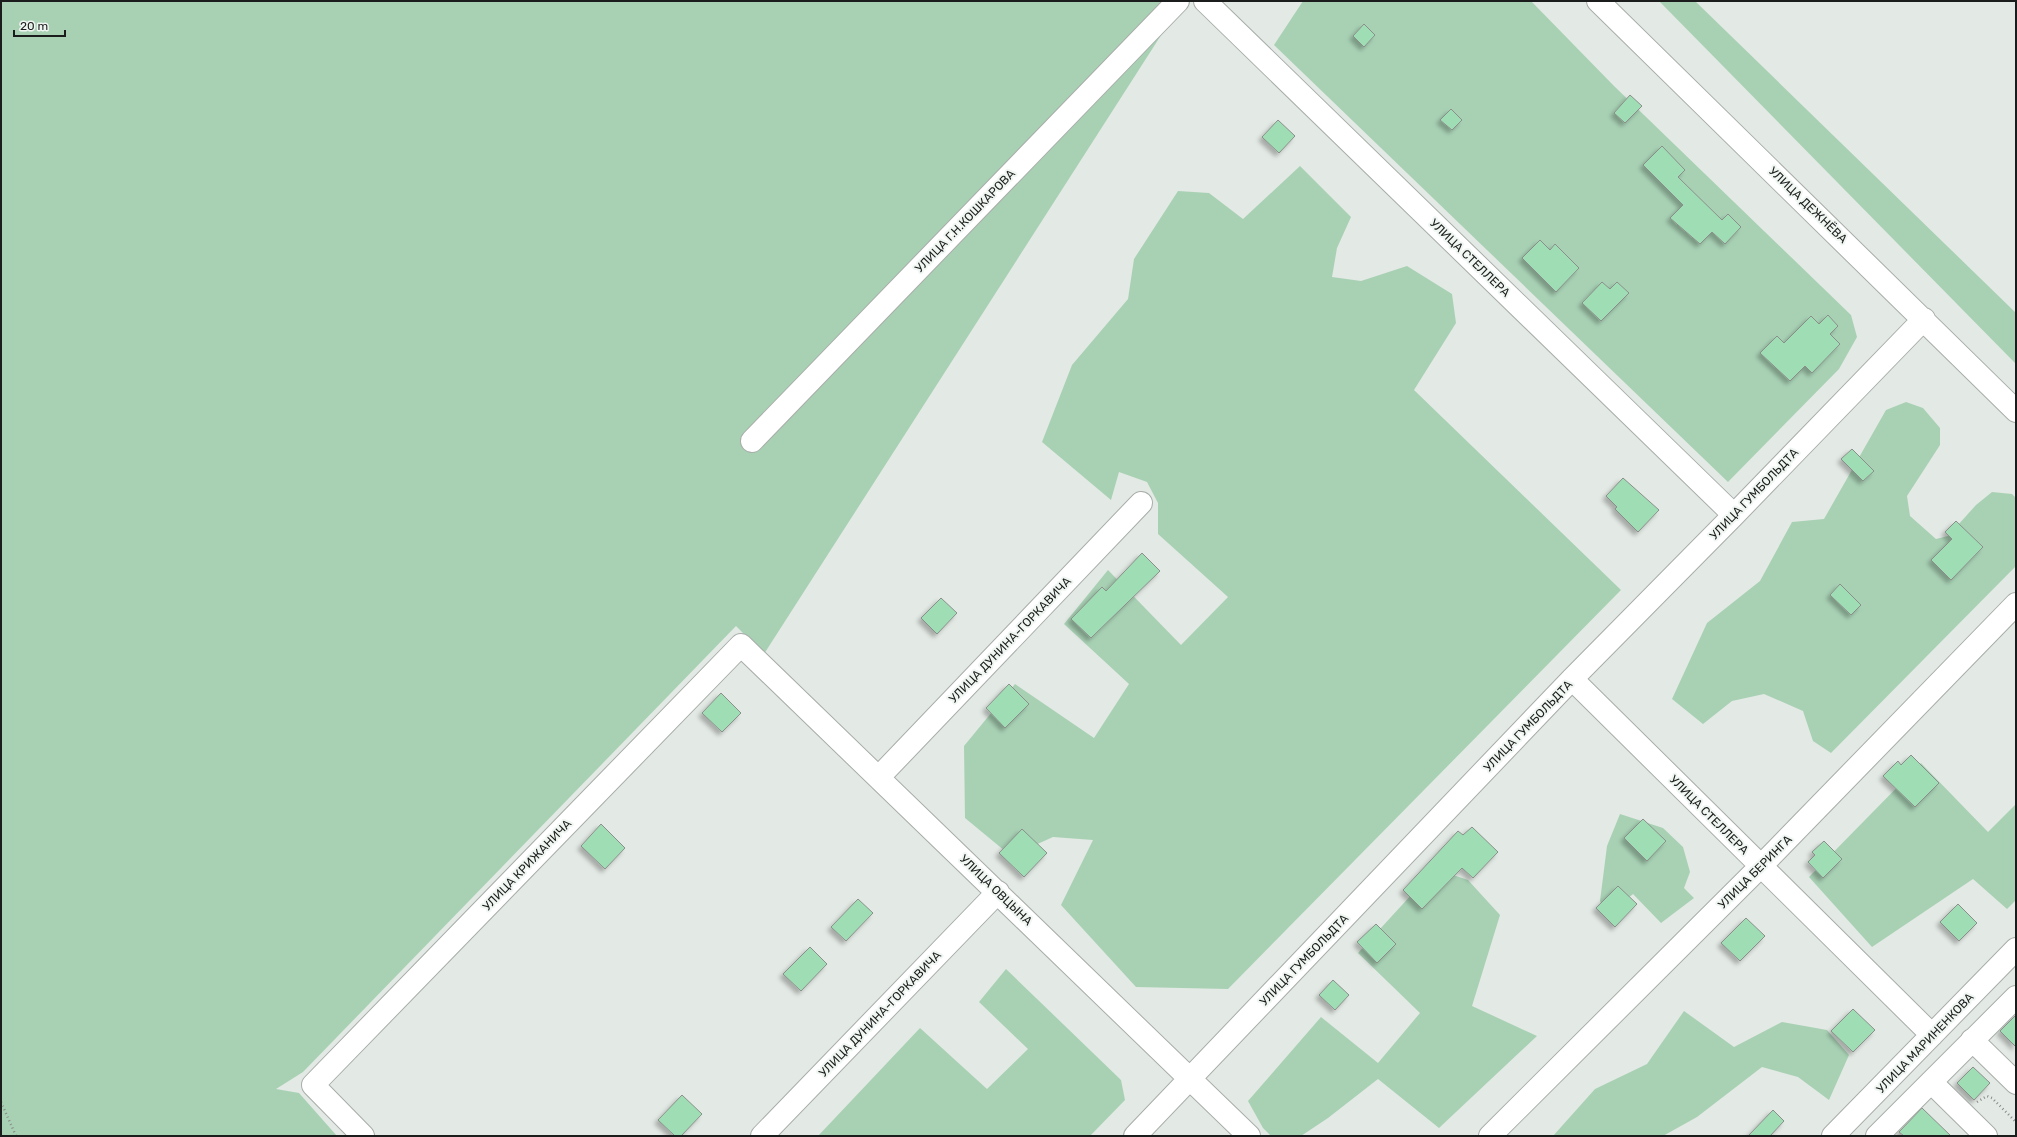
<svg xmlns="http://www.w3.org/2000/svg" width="2017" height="1137" viewBox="0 0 2017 1137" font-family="Rubik,sans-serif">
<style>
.green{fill:#a8d1b4}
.building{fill:#9fdeb4;stroke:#8a8f8b;filter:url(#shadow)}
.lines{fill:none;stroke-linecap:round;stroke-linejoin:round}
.minor-casing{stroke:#a8ada9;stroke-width:24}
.path{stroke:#888c89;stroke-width:2.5;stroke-dasharray:1 3;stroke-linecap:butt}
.minor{stroke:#fff;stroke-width:22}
.labels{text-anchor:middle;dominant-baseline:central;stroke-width:4;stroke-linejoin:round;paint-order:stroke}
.street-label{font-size:12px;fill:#1b1d1c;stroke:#f0f6f2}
</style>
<defs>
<filter id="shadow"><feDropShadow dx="-3.5" dy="3.5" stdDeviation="2" flood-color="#0004"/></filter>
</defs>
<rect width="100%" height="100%" fill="#e3e9e4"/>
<path class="green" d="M1 1H1183L764 654 736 626 303 1072 276 1089 299 1093 337 1136H1Z
M1303 1H1531L1614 86 1851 315 1857 337 1839 369 1728 482 1274 45Z
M1659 1H1695L2016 313V364Z
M1300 166 1351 217 1337 248 1332 277 1361 281 1407 266 1452 294 1456 323 1414 390 1621 590 1228 989 1136 987 1061 905 1093 840 1053 837 1011 856 965 818 964 746 1015 684 1094 738 1129 684 1064 624 1108 570 1181 645 1228 597 1158 534V503L1147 482 1119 472 1111 500 1042 442 1072 365 1128 299 1134 259 1178 191 1209 193 1243 219Z
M1906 402 1923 408 1940 428V445L1907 496 1910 516 1936 539 1948 536 1976 505 1992 492 2012 494 2016 498V566L1831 753 1813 741 1803 711 1764 694 1732 701 1703 724 1672 699 1707 623 1760 581 1792 522 1824 519 1886 410Z
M1921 763 1988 832 2016 804V900L2007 909 1973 879 1872 947 1809 877Z
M1620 814 1663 828 1683 847 1690 872 1684 888 1694 898 1661 923 1633 894 1607 916 1600 901 1607 846Z
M1435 869 1468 880 1500 915 1472 1006 1537 1036 1439 1128 1378 1079 1328 1118 1301 1136H1271L1263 1128 1248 1101 1321 1017 1378 1063 1420 1013 1358 953Z
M1006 969 1121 1080 1125 1100 1090 1136H818L920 1028 987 1089 1028 1049 979 1002Z
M1684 1011 1734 1047 1782 1022 1827 1030 1849 1055 1829 1100 1798 1077 1762 1067 1697 1117 1663 1136H1553L1595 1089 1647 1064Z"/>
<path class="building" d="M1364 24 1375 35 1364 47 1353 36Z
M1630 95 1642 106 1625 123 1614 113Z
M1451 109 1462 120 1452 130 1440 120Z
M1278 120 1295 136 1279 153 1262 137Z
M1662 146 1685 170 1678 177 1722 220 1728 214 1741 227 1725 244 1712 232 1700 244 1670 218 1683 205 1643 165Z
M1540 240 1550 250 1555 244 1579 268 1556 292 1522 258Z
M1602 282 1610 289 1617 282 1629 293 1601 321 1582 303Z
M1828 315 1838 326 1830 334 1840 344 1812 373 1805 366 1790 381 1760 353 1777 336 1784 343 1811 316 1819 324Z
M1852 449 1874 471 1863 481 1841 459Z
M1623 478 1659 510 1638 532 1615 509 1617 507 1606 496Z
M1956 521 1983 547 1951 580 1931 560 1952 539 1945 532Z
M1142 553 1160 571 1091 638 1071 619 1102 587 1106 591Z
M1840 584 1861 605 1851 615 1830 595Z
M941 598 957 613 937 634 921 618Z
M1009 684 1029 704 1005 728 986 708Z
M721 693 741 713 722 732 702 713Z
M1911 755 1939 783 1915 807 1883 776 1898 761 1901 765Z
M1643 819 1666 841 1647 861 1624 838Z
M601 824 625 848 605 869 581 846Z
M1472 827 1498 852 1473 878 1462 868 1422 909 1403 890 1458 831 1463 835Z
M1022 829 1047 853 1024 877 999 853Z
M1824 841 1842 859 1823 878 1808 862 1815 855 1812 852Z
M1618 886 1637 904 1615 927 1596 908Z
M858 899 873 913 846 941 831 927Z
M1958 904 1977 923 1959 941 1940 922Z
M1746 918 1765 936 1740 961 1721 943Z
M1376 924 1396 944 1377 963 1357 942Z
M810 947 827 964 801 991 783 974Z
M1333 980 1349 995 1335 1010 1319 995Z
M1853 1009 1875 1030 1853 1052 1831 1031Z
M2016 1015V1047L2000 1031Z
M1973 1067 1990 1083 1974 1100 1957 1083Z
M682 1095 702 1114 681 1136H675L658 1120Z
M1922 1108 1951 1136H1904L1899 1132Z
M1773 1110 1784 1121 1770 1136H1748Z"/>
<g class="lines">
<g class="minor-casing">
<path id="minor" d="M1205 1 1734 515
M1598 1 2016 411
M752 441 1178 1
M1572 679 1932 1035
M879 777 1141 503
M1972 1040 2016 1083
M1931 1082 1986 1136
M363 1136 313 1085 741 645 1249 1136
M762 1136 998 892
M1135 1136 1572 679 1734 515 1924 319
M1490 1136 1761 866 2016 604
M1833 1136 2016 949
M1877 1136 2016 997"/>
</g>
<path class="path" d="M1 1102 16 1136
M1977 1102 1987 1096 1992 1098 2016 1122"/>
<use href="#minor" class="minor"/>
</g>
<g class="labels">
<g class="street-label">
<text transform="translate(1808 205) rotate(44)">УЛИЦА ДЕЖНЁВА</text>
<text transform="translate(965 221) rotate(-46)">УЛИЦА Г.Н.КОШКАРОВА</text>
<text transform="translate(1470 258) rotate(44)">УЛИЦА СТЕЛЛЕРА</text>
<text transform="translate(1754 494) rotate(-46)">УЛИЦА ГУМБОЛЬДТА</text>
<text transform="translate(1010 640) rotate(-46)">УЛИЦА ДУНИНА-ГОРКАВИЧА</text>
<text transform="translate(1528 726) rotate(-46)">УЛИЦА ГУМБОЛЬДТА</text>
<text transform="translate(1709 815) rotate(45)">УЛИЦА СТЕЛЛЕРА</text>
<text transform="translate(527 865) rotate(-46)">УЛИЦА КРИЖАНИЧА</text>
<text transform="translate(1755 872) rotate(-45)">УЛИЦА БЕРИНГА</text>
<text transform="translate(996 890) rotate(44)">УЛИЦА ОВЦЫНА</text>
<text transform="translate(1304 960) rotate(-46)">УЛИЦА ГУМБОЛЬДТА</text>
<text transform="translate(880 1014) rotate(-46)">УЛИЦА ДУНИНА-ГОРКАВИЧА</text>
<text transform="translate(1925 1043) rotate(-46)">УЛИЦА МАРИНЕНКОВА</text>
</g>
</g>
<rect width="2017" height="1137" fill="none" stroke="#1b1d1c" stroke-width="4"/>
<path d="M14 30v6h51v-6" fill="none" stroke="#1b1d1c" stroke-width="2"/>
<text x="20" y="30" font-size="12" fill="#1b1d1c" stroke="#f0f6f2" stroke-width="3" paint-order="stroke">20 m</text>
</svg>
